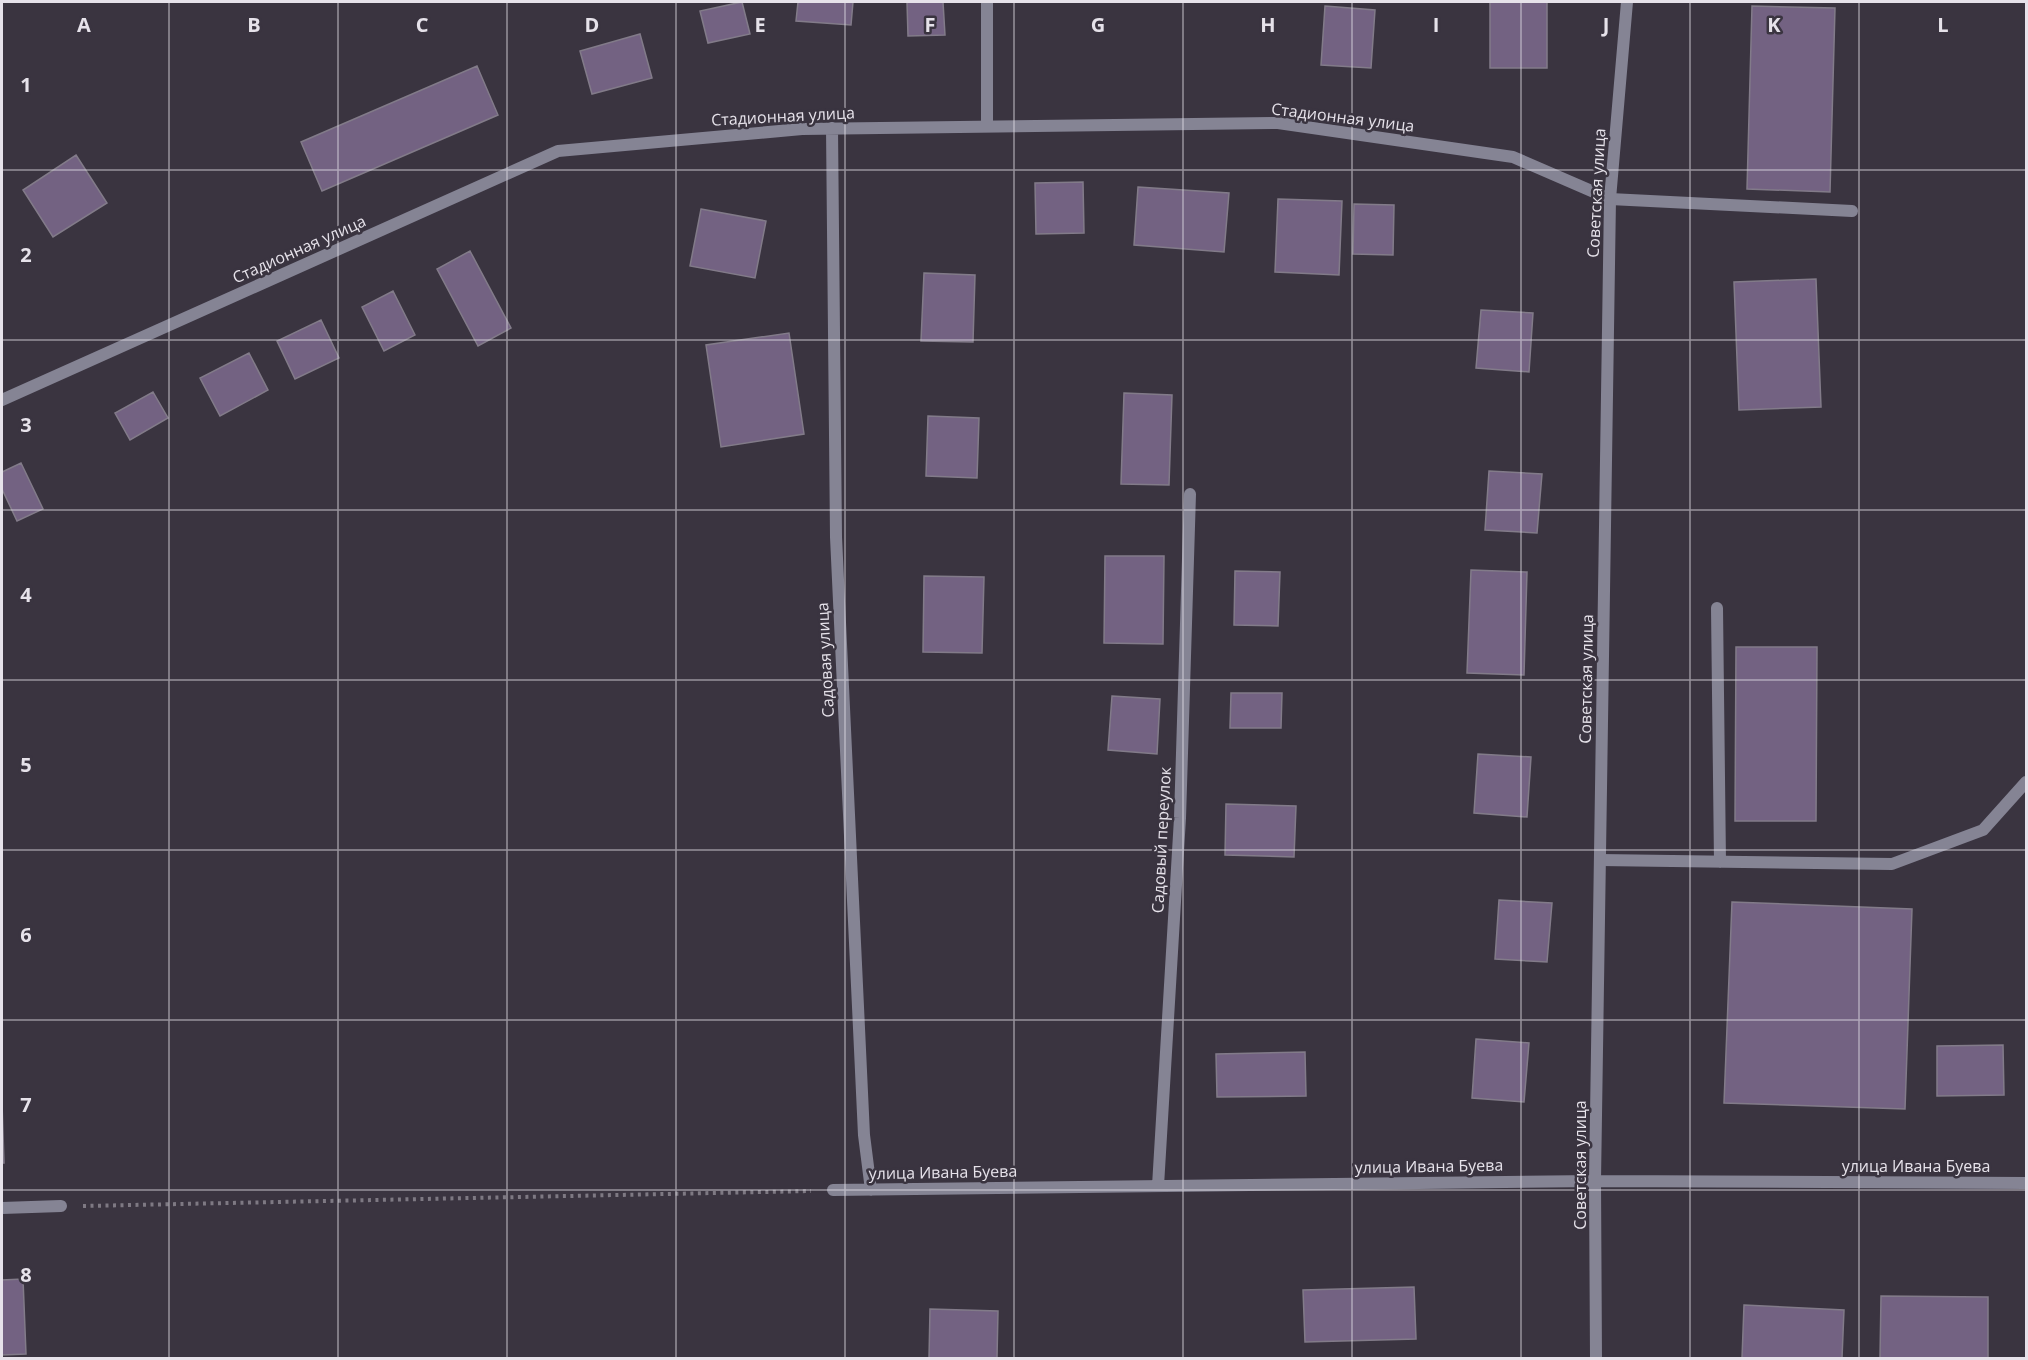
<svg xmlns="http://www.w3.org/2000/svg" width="2028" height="1360" viewBox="0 0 2028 1360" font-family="'Open Sans',sans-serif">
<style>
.building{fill:#736282;stroke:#827b89;stroke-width:1.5}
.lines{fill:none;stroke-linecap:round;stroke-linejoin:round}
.path{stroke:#7e7983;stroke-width:4;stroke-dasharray:3 4.5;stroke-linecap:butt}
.service{stroke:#858494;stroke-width:12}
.minor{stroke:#858494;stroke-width:12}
.grid{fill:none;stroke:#e6e2ea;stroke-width:1.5;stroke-opacity:0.55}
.labels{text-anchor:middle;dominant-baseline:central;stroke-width:5;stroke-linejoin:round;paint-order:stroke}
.street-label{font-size:16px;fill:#e6e2ea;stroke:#3a3440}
.grid-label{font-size:20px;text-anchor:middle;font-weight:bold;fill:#e6e2ea;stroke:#3a3440;stroke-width:5;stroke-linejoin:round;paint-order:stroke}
</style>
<rect width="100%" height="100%" fill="#3a3440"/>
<path class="building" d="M742 2 750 34 708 43 700 11Z
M798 2H853L851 25 796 21Z
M907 2H943L945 35 908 36Z
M1490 2H1547V68H1490Z
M1325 6 1375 10 1371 68 1321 65Z
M1752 6 1835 8 1830 192 1747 189Z
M640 34 652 78 592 94 580 51Z
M477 66 498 115 322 191 301 142Z
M76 155 107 203 53 237 23 190Z
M1083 182 1084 233 1036 234 1035 183Z
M1138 187 1229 193 1224 252 1134 245Z
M1278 199 1342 201 1339 275 1275 272Z
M1354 204 1394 205 1393 255 1353 254Z
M701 209 766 221 755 278 690 266Z
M470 251 511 328 478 346 437 269Z
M924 273 975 275 973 342 921 341Z
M1816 279 1821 407 1739 410 1734 282Z
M393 291 415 335 384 351 362 307Z
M1481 310 1533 313 1529 372 1476 368Z
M321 320 339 358 295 379 277 341Z
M789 333 804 434 721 447 706 345Z
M249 353 268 390 220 416 200 378Z
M153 392 168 418 130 440 115 413Z
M1124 393 1172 395 1169 485 1121 484Z
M928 416 979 418 977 478 926 476Z
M21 463 43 509 17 521 2 489V472Z
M1489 471 1542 474 1537 533 1485 530Z
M1105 556H1164L1163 644 1104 643Z
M1471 570 1527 572 1524 675 1467 673Z
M1235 571 1280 572 1278 626 1234 625Z
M924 576 984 577 982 653 923 652Z
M1736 647H1817L1816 821H1735Z
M1231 693H1282L1281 728H1230Z
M1112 696 1160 699 1157 754 1108 750Z
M1478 754 1531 757 1527 817 1474 813Z
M1226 804 1296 806 1294 857 1225 855Z
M1499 900 1552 903 1547 962 1495 959Z
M1732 902 1912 909 1905 1109 1724 1103Z
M1476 1039 1529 1043 1524 1102 1472 1098Z
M2003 1045 2004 1095 1937 1096V1046Z
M1305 1052 1306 1096 1217 1097 1216 1054Z
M2 1103 4 1163H2Z
M23 1279 26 1354 2 1355V1280Z
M1414 1287 1416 1339 1305 1342 1303 1290Z
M1881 1296 1988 1297V1358H1880Z
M1744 1305 1844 1310 1842 1358H1742Z
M930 1309 998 1311 997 1358H929Z"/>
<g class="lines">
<path class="path" d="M83 1206 811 1191"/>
<path class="service" d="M1610 199 1852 211
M1717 608 1720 862
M1600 860 1892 864 1983 830 2026 782"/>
<path class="minor" d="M987 126V2
M832 128 836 537 864 1135 871 1190
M2 400 558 151 802 129 1278 123 1513 157 1610 199
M1158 1186 1180 818 1190 494
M833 1190 1595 1181 2026 1183
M2 1208 61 1206
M1596 1358 1595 1181 1610 199 1627 2"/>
</g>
<path class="grid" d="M169 2V1358M338 2V1358M507 2V1358M676 2V1358M845 2V1358M1014 2V1358M1183 2V1358M1352 2V1358M1521 2V1358M1690 2V1358M1859 2V1358M2 170H2026M2 340H2026M2 510H2026M2 680H2026M2 850H2026M2 1020H2026M2 1190H2026"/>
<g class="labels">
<g class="street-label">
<text transform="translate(783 116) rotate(-3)">Стадионная улица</text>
<text transform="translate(1343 117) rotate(7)">Стадионная улица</text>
<text transform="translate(1596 193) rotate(-87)">Советская улица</text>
<text transform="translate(299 249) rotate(-24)">Стадионная улица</text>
<text transform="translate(825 660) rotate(-93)">Садовая улица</text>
<text transform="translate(1586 679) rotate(-89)">Советская улица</text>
<text transform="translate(1161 840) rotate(-87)">Садовый переулок</text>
<text transform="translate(1580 1165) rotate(-90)">Советская улица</text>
<text transform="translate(1429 1166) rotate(-1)">улица Ивана Буева</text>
<text x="1916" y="1166">улица Ивана Буева</text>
<text transform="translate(943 1172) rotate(-1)">улица Ивана Буева</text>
</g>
</g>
<g class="grid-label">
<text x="84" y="32">A</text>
<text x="254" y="32">B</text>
<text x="422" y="32">C</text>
<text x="592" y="32">D</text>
<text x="760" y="32">E</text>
<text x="930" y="32">F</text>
<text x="1098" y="32">G</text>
<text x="1268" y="32">H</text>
<text x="1436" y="32">I</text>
<text x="1606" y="32">J</text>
<text x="1774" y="32">K</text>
<text x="1943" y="32">L</text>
<text x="26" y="92">1</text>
<text x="26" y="262">2</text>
<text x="26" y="432">3</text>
<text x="26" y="602">4</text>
<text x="26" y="772">5</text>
<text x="26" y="942">6</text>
<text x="26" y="1112">7</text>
<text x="26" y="1282">8</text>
</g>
<rect width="2028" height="1360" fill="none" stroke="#e6e2ea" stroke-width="6"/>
</svg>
